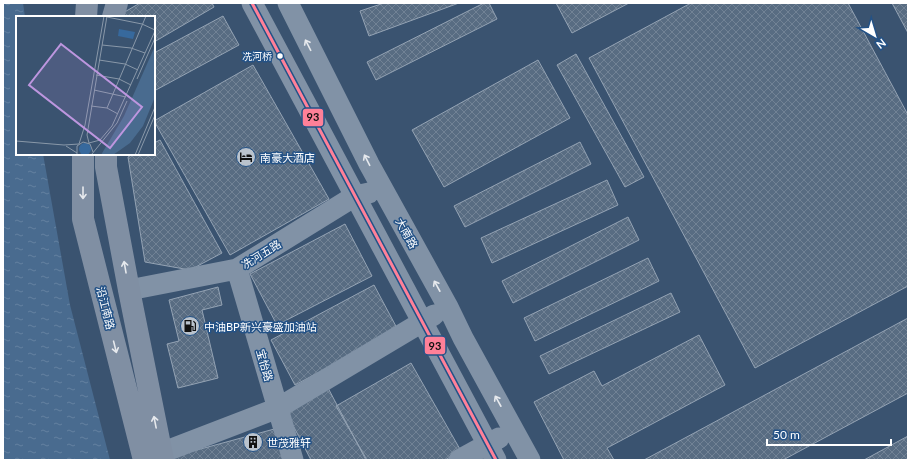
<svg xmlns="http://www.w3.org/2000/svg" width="911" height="463" viewBox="0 0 911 463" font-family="Lato,'Noto Sans SC',sans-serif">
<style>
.water{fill:url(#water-ripples)}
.building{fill:url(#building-cross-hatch);stroke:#94a3b4}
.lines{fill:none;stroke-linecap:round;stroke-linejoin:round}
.minor{stroke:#8192a6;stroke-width:21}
.major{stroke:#808fa3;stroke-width:22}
.bus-1-casing{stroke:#235287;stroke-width:6}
.bus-1{stroke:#ff8098;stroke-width:3}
.oneway{stroke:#e6e9ed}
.bus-dot{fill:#fff;stroke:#235287;stroke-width:1.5}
.labels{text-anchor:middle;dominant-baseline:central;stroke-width:3;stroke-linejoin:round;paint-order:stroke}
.bus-label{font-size:10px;fill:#fff;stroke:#235287;text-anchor:end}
.poi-label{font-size:11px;fill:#fff;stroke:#235287;text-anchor:start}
.street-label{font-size:11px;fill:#fff;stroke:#235287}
.inset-road{fill:none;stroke:#8998a9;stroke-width:1}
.view{fill:#bd96df;fill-opacity:0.15;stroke:#bd96df;stroke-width:2}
.inset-edge{fill:none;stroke:#fff;stroke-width:2}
.line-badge{stroke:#235287;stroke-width:1.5}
.pale-badge-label{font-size:11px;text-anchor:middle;font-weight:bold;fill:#111}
</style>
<defs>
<pattern id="water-ripples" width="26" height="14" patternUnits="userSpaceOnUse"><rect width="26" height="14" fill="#496b8f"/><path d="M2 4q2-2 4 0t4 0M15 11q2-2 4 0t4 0" fill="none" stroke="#6481a0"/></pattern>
<pattern id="building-cross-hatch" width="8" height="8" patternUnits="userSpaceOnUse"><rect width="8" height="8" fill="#586c82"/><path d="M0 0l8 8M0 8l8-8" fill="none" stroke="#718295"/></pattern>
</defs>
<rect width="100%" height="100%" fill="#3a5370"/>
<path class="water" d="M3 3H23L25 17H17V154H43L70 305 110 460H3Z"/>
<path class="building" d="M140 3H212L214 7 154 42V17H116Z
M384 3H459L369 36 360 11Z
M484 3H489L497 19 376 80 367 62Z
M556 3H629L572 33Z
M691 3H848L908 115V286L755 368 589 58Z
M892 3H908V33Z
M223 16 239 45 154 91V53Z
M576 54 644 177 625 187 557 65Z
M538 60 570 118 444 187 412 130Z
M253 65 329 199 230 255 154 121Z
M160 140 222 253 190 270 145 262 128 157 133 154H154V143Z
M580 142 591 164 465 227 454 206Z
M607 180 618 205 492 263 481 238Z
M628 217 639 240 513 303 502 281Z
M345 224 372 276 277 325 250 274Z
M648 258 659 281 535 341 524 318Z
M374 285 398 330 295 385 271 340Z
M218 287 222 305 202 310 218 378 178 388 167 344 179 341 169 300Z
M671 293 680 312 549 374 540 356Z
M908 318V393L783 460H644Z
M699 335 725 385 607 448 614 460H564L534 402 594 371 602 386Z
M411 363 461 451 445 460H367L336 406Z
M327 386 366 460H311L284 408Z
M278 428 287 460H172L171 457Z
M908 436V460H864Z"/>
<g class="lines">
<path class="minor" d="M252 3 496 460
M288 3 369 164 448 307 463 338 530 460
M237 269 293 460
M129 290 237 269 355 196 369 193
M161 453 278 408 434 315
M459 460 499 438"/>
<path class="major" d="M86 17 87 3
M113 17 117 3
M83 154V219L144 460
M106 154V167L129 290 163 460"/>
<g class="bus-1-casing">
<path id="bus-1" d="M252 3 496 460"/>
</g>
<use href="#bus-1" class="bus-1"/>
</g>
<defs><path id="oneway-shaft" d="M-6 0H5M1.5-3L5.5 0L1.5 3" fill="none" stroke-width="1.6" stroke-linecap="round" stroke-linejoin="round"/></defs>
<g class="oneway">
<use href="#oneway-shaft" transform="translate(308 45) rotate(-117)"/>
<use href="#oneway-shaft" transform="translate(367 160) rotate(-117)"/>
<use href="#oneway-shaft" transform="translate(83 193) rotate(90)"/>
<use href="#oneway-shaft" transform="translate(125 267) rotate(-100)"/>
<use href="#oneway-shaft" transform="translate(437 286) rotate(-119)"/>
<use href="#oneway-shaft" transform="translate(115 347) rotate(76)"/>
<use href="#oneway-shaft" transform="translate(498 401) rotate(-119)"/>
<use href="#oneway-shaft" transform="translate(155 422) rotate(-101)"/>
</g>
<defs>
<g id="hotel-disc" transform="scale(1)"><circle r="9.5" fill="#bac3cd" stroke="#235287"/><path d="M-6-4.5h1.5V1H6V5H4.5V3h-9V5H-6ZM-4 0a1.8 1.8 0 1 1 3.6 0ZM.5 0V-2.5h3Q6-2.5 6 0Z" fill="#111"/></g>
<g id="fuel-disc" transform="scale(1)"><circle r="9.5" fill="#bac3cd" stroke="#235287"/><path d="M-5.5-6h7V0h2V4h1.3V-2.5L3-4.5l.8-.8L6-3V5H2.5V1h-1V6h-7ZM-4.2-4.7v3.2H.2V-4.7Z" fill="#111"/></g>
<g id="building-disc" transform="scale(1)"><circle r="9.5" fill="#bac3cd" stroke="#235287"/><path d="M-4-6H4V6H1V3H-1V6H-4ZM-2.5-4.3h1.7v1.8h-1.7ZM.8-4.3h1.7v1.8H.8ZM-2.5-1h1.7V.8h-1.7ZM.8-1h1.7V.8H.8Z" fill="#111"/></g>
</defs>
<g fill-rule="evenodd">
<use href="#hotel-disc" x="246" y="157"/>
<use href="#fuel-disc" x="190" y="326"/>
<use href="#building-disc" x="253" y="442"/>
</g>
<circle class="bus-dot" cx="280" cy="56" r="3.5"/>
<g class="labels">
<g class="bus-label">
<text x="272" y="56">冼河桥</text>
</g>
<g class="poi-label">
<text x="260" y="157">南豪大酒店</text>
<text x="204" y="326">中油BP新兴豪盛加油站</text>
<text x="267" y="442">世茂雅轩</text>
</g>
<g class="street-label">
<text transform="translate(407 233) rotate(61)">大南路</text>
<text transform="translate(261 254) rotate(-32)">冼河五路</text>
<text transform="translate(106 308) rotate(76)">沿江南路</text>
<text transform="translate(265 365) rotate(74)">宝怡路</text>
</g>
</g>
<g transform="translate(16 16)">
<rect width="139" height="139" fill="#3a5370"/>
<path d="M63 133a6 6 0 1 1 12 0a6 6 0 1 1-12 0Z" fill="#37699d"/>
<path d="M103 13 119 16 117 23 102 20Z" fill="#37699d"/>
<path d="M139 30V81L127 110 114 127 97 139H85L108 100Z" fill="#496b8f"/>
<path class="inset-road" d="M91 1 126 8 139 14M86 29 115 32 129 37M83 44 109 48 122 54M80 59 103 63 115 69M121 63 139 22M78 74 110 81M75 90 91 92 102 98M91 92 130 0M0 125 48 129 63 128 69 109 88 0M73 127 71 119 91 0M73 127 84 124 96 110 139 15M50 130 61 137M76 138 101 107 111 85M61 139V130L67 126 74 128 77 136M119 139 139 91M122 139 139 99"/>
<path class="view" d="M45 28 126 91 94 132 13 69Z"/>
<rect width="139" height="139" class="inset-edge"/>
</g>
<g class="line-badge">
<rect x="302" y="108" width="22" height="19" rx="4" fill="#ff8098"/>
<rect x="424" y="336" width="22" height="19" rx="4" fill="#ff8098"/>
</g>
<g class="pale-badge-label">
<text x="313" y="121">93</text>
<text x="435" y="350">93</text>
</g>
<rect width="911" height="463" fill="none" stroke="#ffffff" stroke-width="8"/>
<g transform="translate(875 36) rotate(142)" stroke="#235287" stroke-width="3" paint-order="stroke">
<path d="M0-3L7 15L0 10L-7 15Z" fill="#ffffff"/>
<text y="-6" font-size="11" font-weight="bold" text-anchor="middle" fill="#ffffff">N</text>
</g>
<path d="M767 439v6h124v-6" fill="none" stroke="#ffffff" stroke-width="2"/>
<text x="773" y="439" font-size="12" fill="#ffffff" stroke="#235287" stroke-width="3" paint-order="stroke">50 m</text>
</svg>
